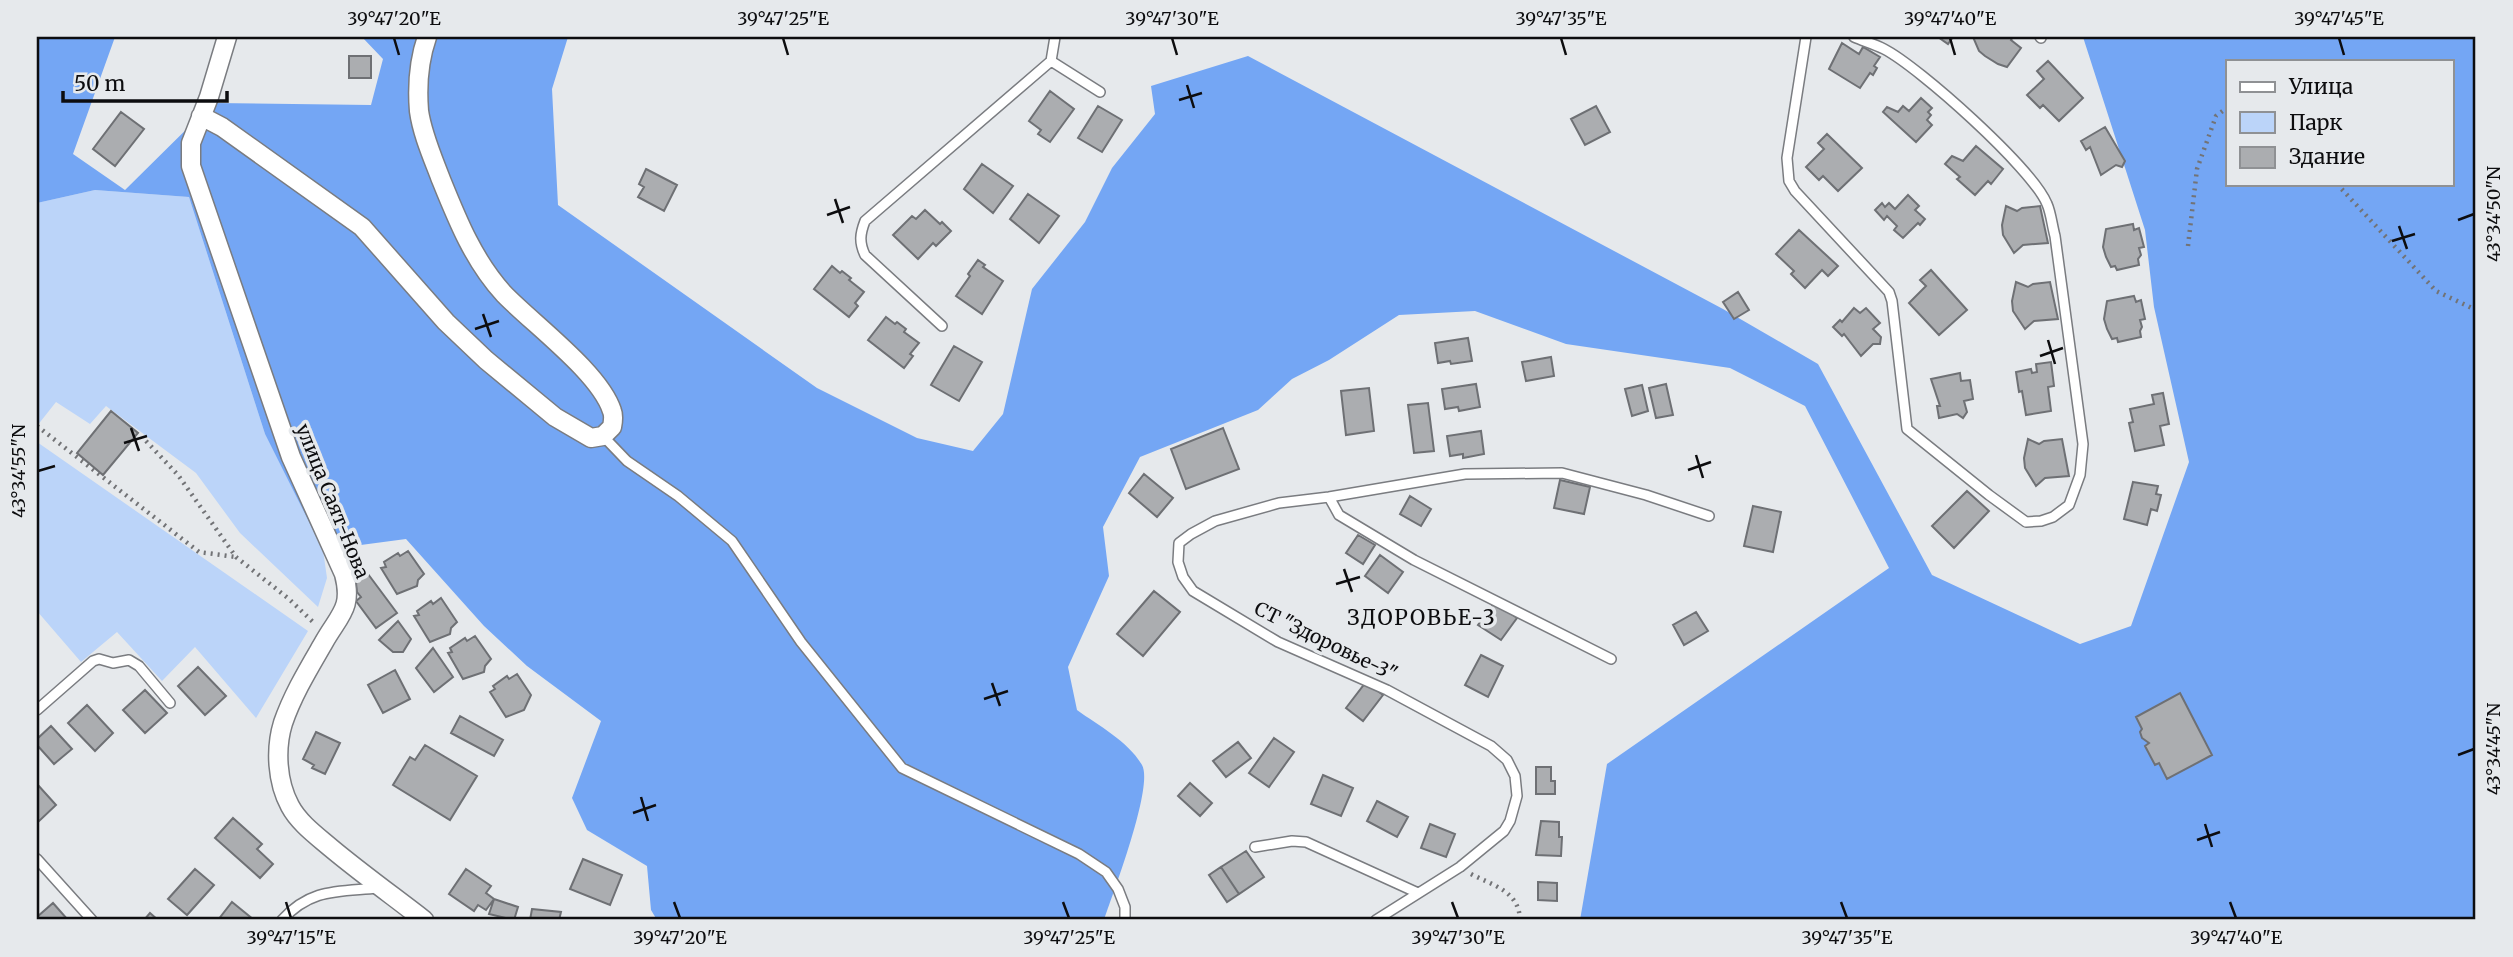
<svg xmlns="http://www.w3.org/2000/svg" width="2513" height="957" viewBox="0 0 2513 957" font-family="Merriweather,serif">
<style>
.green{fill:#bbd4f9}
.forest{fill:#74a6f4;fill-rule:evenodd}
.building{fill:#abadb0;stroke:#6e7074;stroke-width:2}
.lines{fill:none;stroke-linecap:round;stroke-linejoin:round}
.lane-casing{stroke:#7a7c80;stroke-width:12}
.street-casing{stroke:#7a7c80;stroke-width:21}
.path{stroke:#727376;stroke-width:4.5;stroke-dasharray:2 5;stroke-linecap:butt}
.lane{stroke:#fff;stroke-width:9}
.street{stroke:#fff;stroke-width:18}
.ticks{fill:none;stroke:#0d0d0f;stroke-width:2.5}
.labels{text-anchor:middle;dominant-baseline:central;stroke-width:7;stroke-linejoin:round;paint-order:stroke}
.street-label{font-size:19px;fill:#0d0d0f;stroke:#e6e9ec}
.neighbourhood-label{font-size:21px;letter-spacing:2px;fill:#0d0d0f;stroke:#e6e9ec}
.neatline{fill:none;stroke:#0d0d0f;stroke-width:2.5}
.ticks-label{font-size:18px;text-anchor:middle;fill:#0d0d0f}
</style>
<rect width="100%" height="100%" fill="#e6e9ec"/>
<path class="green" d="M95 190 189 197 265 434 323 550 327 578 318 607 240 533 196 473 106 406 90 424 56 402 37 426V203Z
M37 442 308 631 256 718 195 647 162 681 117 632 81 662 37 611Z"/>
<path class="forest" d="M37 37H115L73 154 125 190 213 103 371 105 383 59 362 37H568L552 89 558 205 817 388 917 438 973 451 1003 414 1032 289 1085 222 1112 168 1155 114 1151 86 1248 56 1723 309 1818 364 1932 575 2080 644 2131 626 2189 462 2154 307 2145 230 2083 37H2476V920H1580L1607 764 1889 568 1805 406 1730 368 1566 344 1475 311 1399 315 1329 360 1292 379 1258 410 1140 457 1103 527 1109 576 1068 667 1077 710C1099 726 1128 741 1142 765 1154 786 1113 893 1104 920H657L651 910 647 866 587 830 572 798 601 721 527 666 484 626 406 539 323 550 265 434 189 197 95 190 37 203ZM2228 61H2452V184H2228Z"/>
<path class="building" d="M1938 37H1953L1948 44Z
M1973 37H2013L2011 40 2021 48 2007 67 1998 64 1985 56 1979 51Z
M1842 43 1859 54 1863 47 1880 57 1874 66 1877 68 1873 75 1870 73 1860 88 1829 69Z
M349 56H371V78H349Z
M2048 61 2083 98 2059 121 2043 105 2040 108 2027 95 2044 79 2037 71Z
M1050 91 1074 109 1050 142 1038 134 1041 130 1029 121Z
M1921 98 1932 108 1928 112 1931 115 1927 120 1932 125 1916 142 1883 112 1887 107 1898 112 1903 106 1909 111Z
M1098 106 1122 120 1102 152 1078 138Z
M1596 106 1610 132 1585 145 1571 119Z
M121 112 144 129 115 166 93 149Z
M2105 127 2125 161 2122 167 2116 165 2101 175 2090 147 2086 150 2081 141Z
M1827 134 1862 168 1838 191 1823 176 1819 180 1806 167 1824 149 1818 143Z
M1976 146 2003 169 1991 184 1988 181 1975 195 1957 179 1960 177 1945 164 1952 156 1963 161Z
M982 164 1013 186 993 213 964 189Z
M646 169 677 185 664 211 638 197 644 187 639 184Z
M1028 194 1059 216 1039 243 1010 219Z
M1908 195 1919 206 1915 210 1925 219 1920 225 1918 223 1903 238 1894 230 1897 226 1887 216 1884 220 1875 210 1882 203 1885 207 1889 203 1895 209Z
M2006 206 2017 211 2022 208 2040 206 2048 243 2023 245 2014 253 2003 235 2002 225Z
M925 210 940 224 942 222 951 231 936 246 933 243 918 259 893 235 912 216 916 219Z
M2133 224 2134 230 2139 228 2144 247 2139 248 2141 255 2138 259 2139 265 2117 270 2115 266 2111 267 2106 257 2103 247 2106 229Z
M1799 230 1838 266 1828 276 1822 270 1805 288 1791 274 1794 271 1776 254Z
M978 260 985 265 983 267 1003 281 982 314 956 296 970 276 968 274Z
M832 266 840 273 842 271 851 278 849 280 864 292 855 303 858 306 849 317 814 289Z
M1931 270 1967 310 1939 335 1909 303 1926 286 1920 280Z
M2016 282 2028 287 2033 284 2050 282 2058 319 2034 321 2025 329 2013 311 2012 301Z
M1738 292 1749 310 1734 319 1723 302Z
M2134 296 2136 302 2141 300 2145 319 2140 320 2142 327 2140 331 2141 337 2118 342 2117 338 2112 339 2107 329 2104 319 2107 301Z
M1854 308 1860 313 1866 308 1880 323 1873 329 1881 337 1880 344H1873L1861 356 1844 334 1842 336 1833 327 1840 320 1842 322Z
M886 317 895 324 897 322 906 329 904 332 919 343 910 354 913 356 904 368 868 340Z
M1468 338 1472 361 1451 364 1450 361 1438 363 1435 343Z
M954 346 982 362 959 401 931 385Z
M1551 357 1554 376 1526 381 1522 362Z
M2051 362 2054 386 2048 387 2051 411 2026 415 2022 391 2019 392 2016 372 2031 369 2032 373 2037 372 2036 364Z
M1960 373 1961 381 1970 380 1973 399 1964 401 1967 412 1963 418 1957 414 1939 418 1937 406H1940L1931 379Z
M1476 384 1480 407 1459 411 1458 407 1445 409 1442 389Z
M1666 384 1673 415 1656 418 1649 388Z
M1642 385 1648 411 1632 416 1625 389Z
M1369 388 1374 431 1346 435 1341 391Z
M2163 393 2169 424 2160 426 2164 445 2135 451 2129 423 2133 422 2130 409 2154 404 2152 395Z
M1428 403 1434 451 1414 453 1408 405Z
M111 411 138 433 103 475 77 453Z
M1223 428 1239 469 1186 489 1171 449Z
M1481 431 1484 454 1463 458V454L1450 456 1447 436Z
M2028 439 2039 444 2044 441 2062 439 2069 476 2045 478 2036 486 2025 468 2024 458Z
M1144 474 1173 498 1157 517 1129 493Z
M1560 480 1590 487 1584 514 1554 508Z
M2133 482 2158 486 2156 494 2161 495 2157 511 2151 509 2147 525 2124 519Z
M1967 491 1989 511 1954 548 1932 526Z
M1410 496 1431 509 1421 526 1400 514Z
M1753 506 1781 512 1773 552 1744 546Z
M1358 535 1375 545 1363 564 1346 553Z
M408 551 424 574 418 580 417 586 397 594 381 568 386 567 384 562 398 553 400 556Z
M1380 555 1403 572 1388 593 1365 576Z
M368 574 397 613 376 628 356 601 361 597 357 592 356 583Z
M1154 591 1180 612 1143 656 1117 634Z
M441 598 457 622 451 628 450 634 430 642 414 616 419 615 417 611 431 601 433 604Z
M1495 602 1517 618 1501 640 1478 625Z
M1696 612 1708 631 1684 645 1673 625Z
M398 621 411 639 403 652H393L379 640Z
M475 636 491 659 485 666 484 672 463 679 448 653 452 652 450 648 465 638 467 641Z
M433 648 453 677 434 692 416 668Z
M1481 655 1503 666 1488 697 1465 685Z
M198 667 226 696 205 715 178 686Z
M395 670 410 699 383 713 368 685Z
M517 674 531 695 524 710 506 717 490 692 495 689 493 686 507 676 509 679Z
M1366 682 1383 695 1363 721 1346 708Z
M145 690 167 713 145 733 123 710Z
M2180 693 2212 755 2167 779 2159 763 2155 765 2145 746 2149 743 2142 738 2140 732 2142 729 2136 717Z
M87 705 113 733 95 751 68 723Z
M460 716 503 740 494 756 451 733Z
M51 726 72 749 54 764 37 745V739Z
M316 732 340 743 325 774 312 768 314 765 303 759Z
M1274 738 1294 752 1269 787 1249 773Z
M1238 742 1251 758 1226 777 1213 761Z
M425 745 477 776 450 820 393 785 410 757 415 760Z
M1536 767H1551V781H1555V794H1536Z
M1323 775 1353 788 1341 816 1311 804Z
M1190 783 1212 803 1200 816 1178 796Z
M37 784 56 805 37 823Z
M1377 801 1408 817 1397 837 1367 821Z
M233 818 262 844 257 849 273 864 260 878 215 838Z
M1541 821 1559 822V837H1562L1561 856 1536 855Z
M1430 824 1455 834 1446 857 1421 848Z
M1246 851 1264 877 1239 894 1221 867Z
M583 859 622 875 610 905 570 889Z
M1221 867 1239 894 1227 902 1209 875Z
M195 869 214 885 187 915 168 899Z
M466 869 491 886 486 893 494 899 486 910 478 905 474 911 449 894Z
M1538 882 1557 883V901L1538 900Z
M494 899 518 907 514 920 489 914Z
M232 902 254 920H218Z
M53 903 68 920H37V917Z
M532 909 561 912 559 920H530Z
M150 913 158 920H144Z"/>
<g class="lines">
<g class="lane-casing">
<path id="lane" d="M1055 37 1051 61 1100 92
M1806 37 1787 158 1789 181 1795 191 1889 292 1892 301 1907 429 1989 495 2026 522 2041 521 2053 517 2069 505 2080 475 2083 444 2055 236C2052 225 2051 213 2047 204 2032 168 1919 67 1884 49 1874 44 1863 41 1854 37
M2040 37 2041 38
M942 326 865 255C859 242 860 234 865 221L1051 61
M603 436 627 461 678 496 732 541 801 642 902 768 1079 854 1106 872 1118 889 1125 907V920
M1329 497 1339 515 1414 560 1611 659
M37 710 93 661 99 659 113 663 129 660 139 666 170 703
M1255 847 1292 841 1306 842 1418 893
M37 859 92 920
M282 920C311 888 338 892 378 888
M1376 920 1460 867 1504 831 1510 821 1517 796 1515 776 1507 760 1491 746 1387 690 1278 642 1193 591 1183 577 1178 562 1179 543 1191 534 1215 521 1279 503 1329 497 1465 474 1562 473 1646 495 1709 516"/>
</g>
<g class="street-casing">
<path id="street" d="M227 37 209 97 191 143V166L291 457 344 574C353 608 340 614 324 642 309 668 293 694 283 723 275 749 277 782 290 806 299 823 317 836 331 848 361 873 393 896 424 920
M201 116 222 127 362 227 446 322 486 360 555 417 591 438 603 436 612 427C613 422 614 416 612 411 600 373 533 324 504 294 473 260 457 219 440 177 432 156 422 133 419 111 417 86 419 60 427 37"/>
</g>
<path class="path" d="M2337 184 2436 291 2476 310
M2188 246 2197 169 2216 116 2228 107
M37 426 199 552 236 557
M146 441 178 475 236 557 289 599 314 623
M1471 874C1494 886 1519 891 1520 920"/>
<use href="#lane" class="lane"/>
<use href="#street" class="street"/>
</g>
<path class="ticks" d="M394 38 399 55M783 38 788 55M1172 38 1177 55M1561 38 1566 55M1950 38 1955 55M2339 38 2344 55M1187 85 1194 108M1179 100 1202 93M835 199 843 223M827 215 850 207M2458 220 2474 214M2399 226 2407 249M2392 241 2415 234M483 314 491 337M475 329 499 321M2048 340 2055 364M2040 356 2063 348M131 428 139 451M124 443 147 436M1696 455 1703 478M1688 470 1711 462M38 471 55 466M1344 569 1352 592M1336 584 1360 577M992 683 1000 706M984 699 1008 691M2458 755 2474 749M641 797 648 821M633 813 656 805M2205 824 2212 847M2197 840 2220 832M286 902 291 918M674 902 680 918M1063 902 1069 918M1452 902 1458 918M1841 902 1847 918M2230 902 2236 918"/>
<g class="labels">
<g class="street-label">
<text transform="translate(333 501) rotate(68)">улица Саят-Нова</text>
<text transform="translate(1326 641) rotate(26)">СТ "Здоровье-3"</text>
</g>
<g class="neighbourhood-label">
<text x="1422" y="617">ЗДОРОВЬЕ-3</text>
</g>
</g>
<rect width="2513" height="957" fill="none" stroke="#e6e9ec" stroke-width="77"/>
<rect x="2226" y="60" width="228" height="126" fill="#e6e9ec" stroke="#8f9194" stroke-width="2"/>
<rect x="2240" y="82" width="35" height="10" fill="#ffffff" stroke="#8f9194" stroke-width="2"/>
<text x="2289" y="94" font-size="21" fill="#0d0d0f">Улица</text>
<rect x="2240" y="112" width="35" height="21" fill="#bbd4f9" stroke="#8f9194" stroke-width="2"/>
<text x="2289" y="130" font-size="21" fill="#0d0d0f">Парк</text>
<rect x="2240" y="147" width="35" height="21" fill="#abadb0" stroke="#8f9194" stroke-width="2"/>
<text x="2289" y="164" font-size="21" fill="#0d0d0f">Здание</text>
<path d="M63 91v10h164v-10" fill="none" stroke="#0d0d0f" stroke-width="3.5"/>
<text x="74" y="91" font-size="21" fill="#0d0d0f" stroke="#e6e9ec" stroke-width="5" paint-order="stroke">50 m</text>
<rect x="38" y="38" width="2436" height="880" class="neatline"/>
<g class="ticks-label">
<text x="394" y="25">39°47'20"E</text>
<text x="783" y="25">39°47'25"E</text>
<text x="1172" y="25">39°47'30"E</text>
<text x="1561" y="25">39°47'35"E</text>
<text x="1950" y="25">39°47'40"E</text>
<text x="2339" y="25">39°47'45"E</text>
<text transform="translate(2494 214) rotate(-90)" y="6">43°34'50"N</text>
<text transform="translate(19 471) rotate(-90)" y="6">43°34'55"N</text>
<text transform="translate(2494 749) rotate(-90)" y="6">43°34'45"N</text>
<text x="291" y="944">39°47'15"E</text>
<text x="680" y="944">39°47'20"E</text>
<text x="1069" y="944">39°47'25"E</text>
<text x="1458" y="944">39°47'30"E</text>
<text x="1847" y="944">39°47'35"E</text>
<text x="2236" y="944">39°47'40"E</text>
</g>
</svg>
